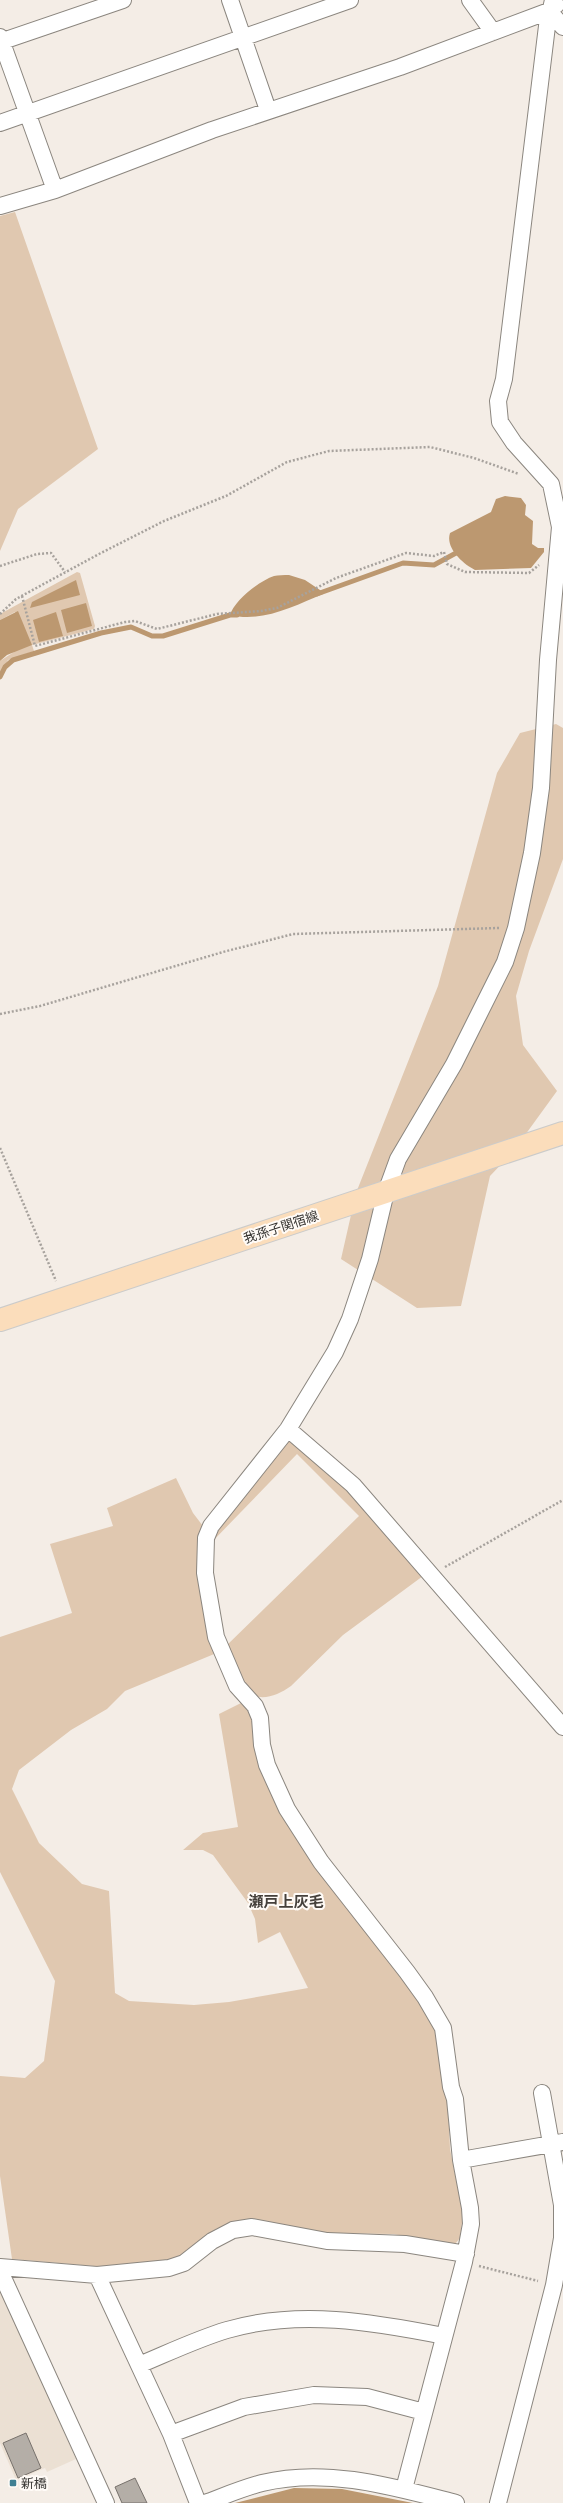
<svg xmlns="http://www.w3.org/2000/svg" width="563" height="2503" viewBox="0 0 563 2503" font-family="Bitter,'Noto Sans JP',serif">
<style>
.built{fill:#ebe0d3}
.green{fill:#e0c8b0}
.water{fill:#bc9870}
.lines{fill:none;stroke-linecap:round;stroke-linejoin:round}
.stream{stroke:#bc9870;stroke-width:5}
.building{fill:#b4aea7;stroke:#77716c}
.street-casing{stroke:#8b867f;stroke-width:18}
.primary-casing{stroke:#cbcbca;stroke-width:24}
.path{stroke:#a7a29d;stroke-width:2.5;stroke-dasharray:2 2;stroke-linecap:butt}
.street{stroke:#fff;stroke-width:16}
.primary{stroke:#fbddbb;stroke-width:22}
.poi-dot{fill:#3f8093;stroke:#fffbf7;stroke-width:1.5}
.labels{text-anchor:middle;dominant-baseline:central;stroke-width:4;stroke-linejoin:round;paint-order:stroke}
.street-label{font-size:13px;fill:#383633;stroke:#fffbf7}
.poi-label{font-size:13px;fill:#383633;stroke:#fffbf7;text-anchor:start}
.quarter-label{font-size:15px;font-weight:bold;fill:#45403b;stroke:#fffbf7}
</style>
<rect width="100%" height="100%" fill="#f4ede6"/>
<path class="built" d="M0 2288 76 2459 47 2472 45 2468 16 2480 0 2443Z"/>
<path class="green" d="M15 212 98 449 18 509 0 551V216Z
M77 572 80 573 95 626 94 629 32 645 34 651 8 660 0 673V661L14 652 15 612 0 620V614Z
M556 724 563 728V859L529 951 516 996 523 1045 557 1091 512 1153 490 1176 461 1306 417 1308 341 1259 356 1193 438 986 497 773 520 733Z
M288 1436 347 1486 423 1576 343 1635 291 1686C277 1696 261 1702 246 1692L224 1648 359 1516 297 1454 210 1544 211 1536Z
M176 1478 193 1513 206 1530 219 1652 125 1691 107 1709 71 1730 19 1770 12 1789 39 1843 82 1884 109 1891 115 1993 129 2001 194 2005 229 2002 308 1988 280 1932 258 1943 255 1919 248 1903 213 1855 203 1850H183L203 1833 238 1827 219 1714 243 1702 252 1709 269 1779 433 2016 447 2080 450 2149 463 2215 460 2238 455 2244 393 2234 323 2233 241 2220 216 2229 185 2253 169 2262 105 2267 12 2259 0 2176V2076L25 2078 44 2061 55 1981 0 1872V1637L72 1613 50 1544 113 1526 107 1508Z"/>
<path class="water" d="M505 496 521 498 526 505 525 515 533 521 532 544 538 548H544V552L531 568 475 570C463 564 445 548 450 533L491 512 496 499Z
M289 575 305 580 323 592V594C294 606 262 623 230 615 234 601 259 581 274 576 278 575 284 575 289 575Z
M76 580 80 595 30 608 32 602Z
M86 603 92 626 67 633 61 610Z
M18 611 32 645 7 655 0 661V620Z
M56 612 63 636 39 642 33 620Z
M294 2488 342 2489 413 2503H235Z"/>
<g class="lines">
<path class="stream" d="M317 594 403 563 434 565 456 553H462
M0 677 5 667 13 660 101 633 131 627 152 636H163L230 615H237"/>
</g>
<path class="building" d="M26 2433 41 2468 18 2478 3 2443Z
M135 2478 147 2503H122L115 2487Z"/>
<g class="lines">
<g class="street-casing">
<path id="street" d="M230 0 268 110
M470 0 493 32
M549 11 563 27
M0 37 55 190
M0 42 123 0
M0 123 350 0
M0 206 55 190 212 130 400 67 549 11 556 5
M288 1429 353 1485 563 1727
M461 2160 563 2142
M0 2267 97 2275 169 2268 184 2263 212 2241 233 2230 252 2227 327 2241 405 2244 466 2254
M0 2271 106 2503
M97 2275 171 2434 198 2503
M139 2365C168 2353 197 2339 227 2330 298 2309 373 2322 444 2336
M171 2434 244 2407 314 2395 367 2397 424 2412
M404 2489 464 2262 471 2224 470 2208 461 2160 455 2099 451 2087 443 2028 425 1997 407 1972 321 1862 287 1809 267 1765 262 1745 260 1718 255 1706 237 1686 216 1637 205 1573 206 1538 211 1526 288 1429 335 1352 350 1319 370 1259 386 1192 398 1159 454 1064 505 962 516 928 532 853 541 788 548 660 560 527 551 484 514 443 500 422 498 401 504 379 547 26 553 0
M205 2503C224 2496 243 2488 262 2483 327 2467 394 2487 456 2503
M498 2503 554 2285 562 2238V2205L542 2093"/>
</g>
<g class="primary-casing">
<path id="primary" d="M0 1320 563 1133"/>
</g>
<path class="path" d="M0 566 37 554 51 553 65 572
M22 596 35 646 125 622 135 621 157 629 217 614 261 611 277 608 336 578 406 553 434 556 444 552 447 564 465 572 529 573 539 565
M0 614 16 599 99 554 164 521 226 496 287 462 329 451 430 447 474 458 519 474
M0 1014 40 1006 223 952 293 934 499 928
M0 1148 56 1281
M445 1567 563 1500
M479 2266 538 2281"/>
<use href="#street" class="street"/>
<use href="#primary" class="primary"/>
</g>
<rect class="poi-dot" x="9" y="2479" width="8" height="8" rx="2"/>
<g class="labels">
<g class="street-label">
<text transform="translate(281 1227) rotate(-18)">我孫子関宿線</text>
</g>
<g class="poi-label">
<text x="21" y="2483">新橋</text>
</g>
<g class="quarter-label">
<text x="286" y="1902">瀬戸上灰毛</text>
</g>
</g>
</svg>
